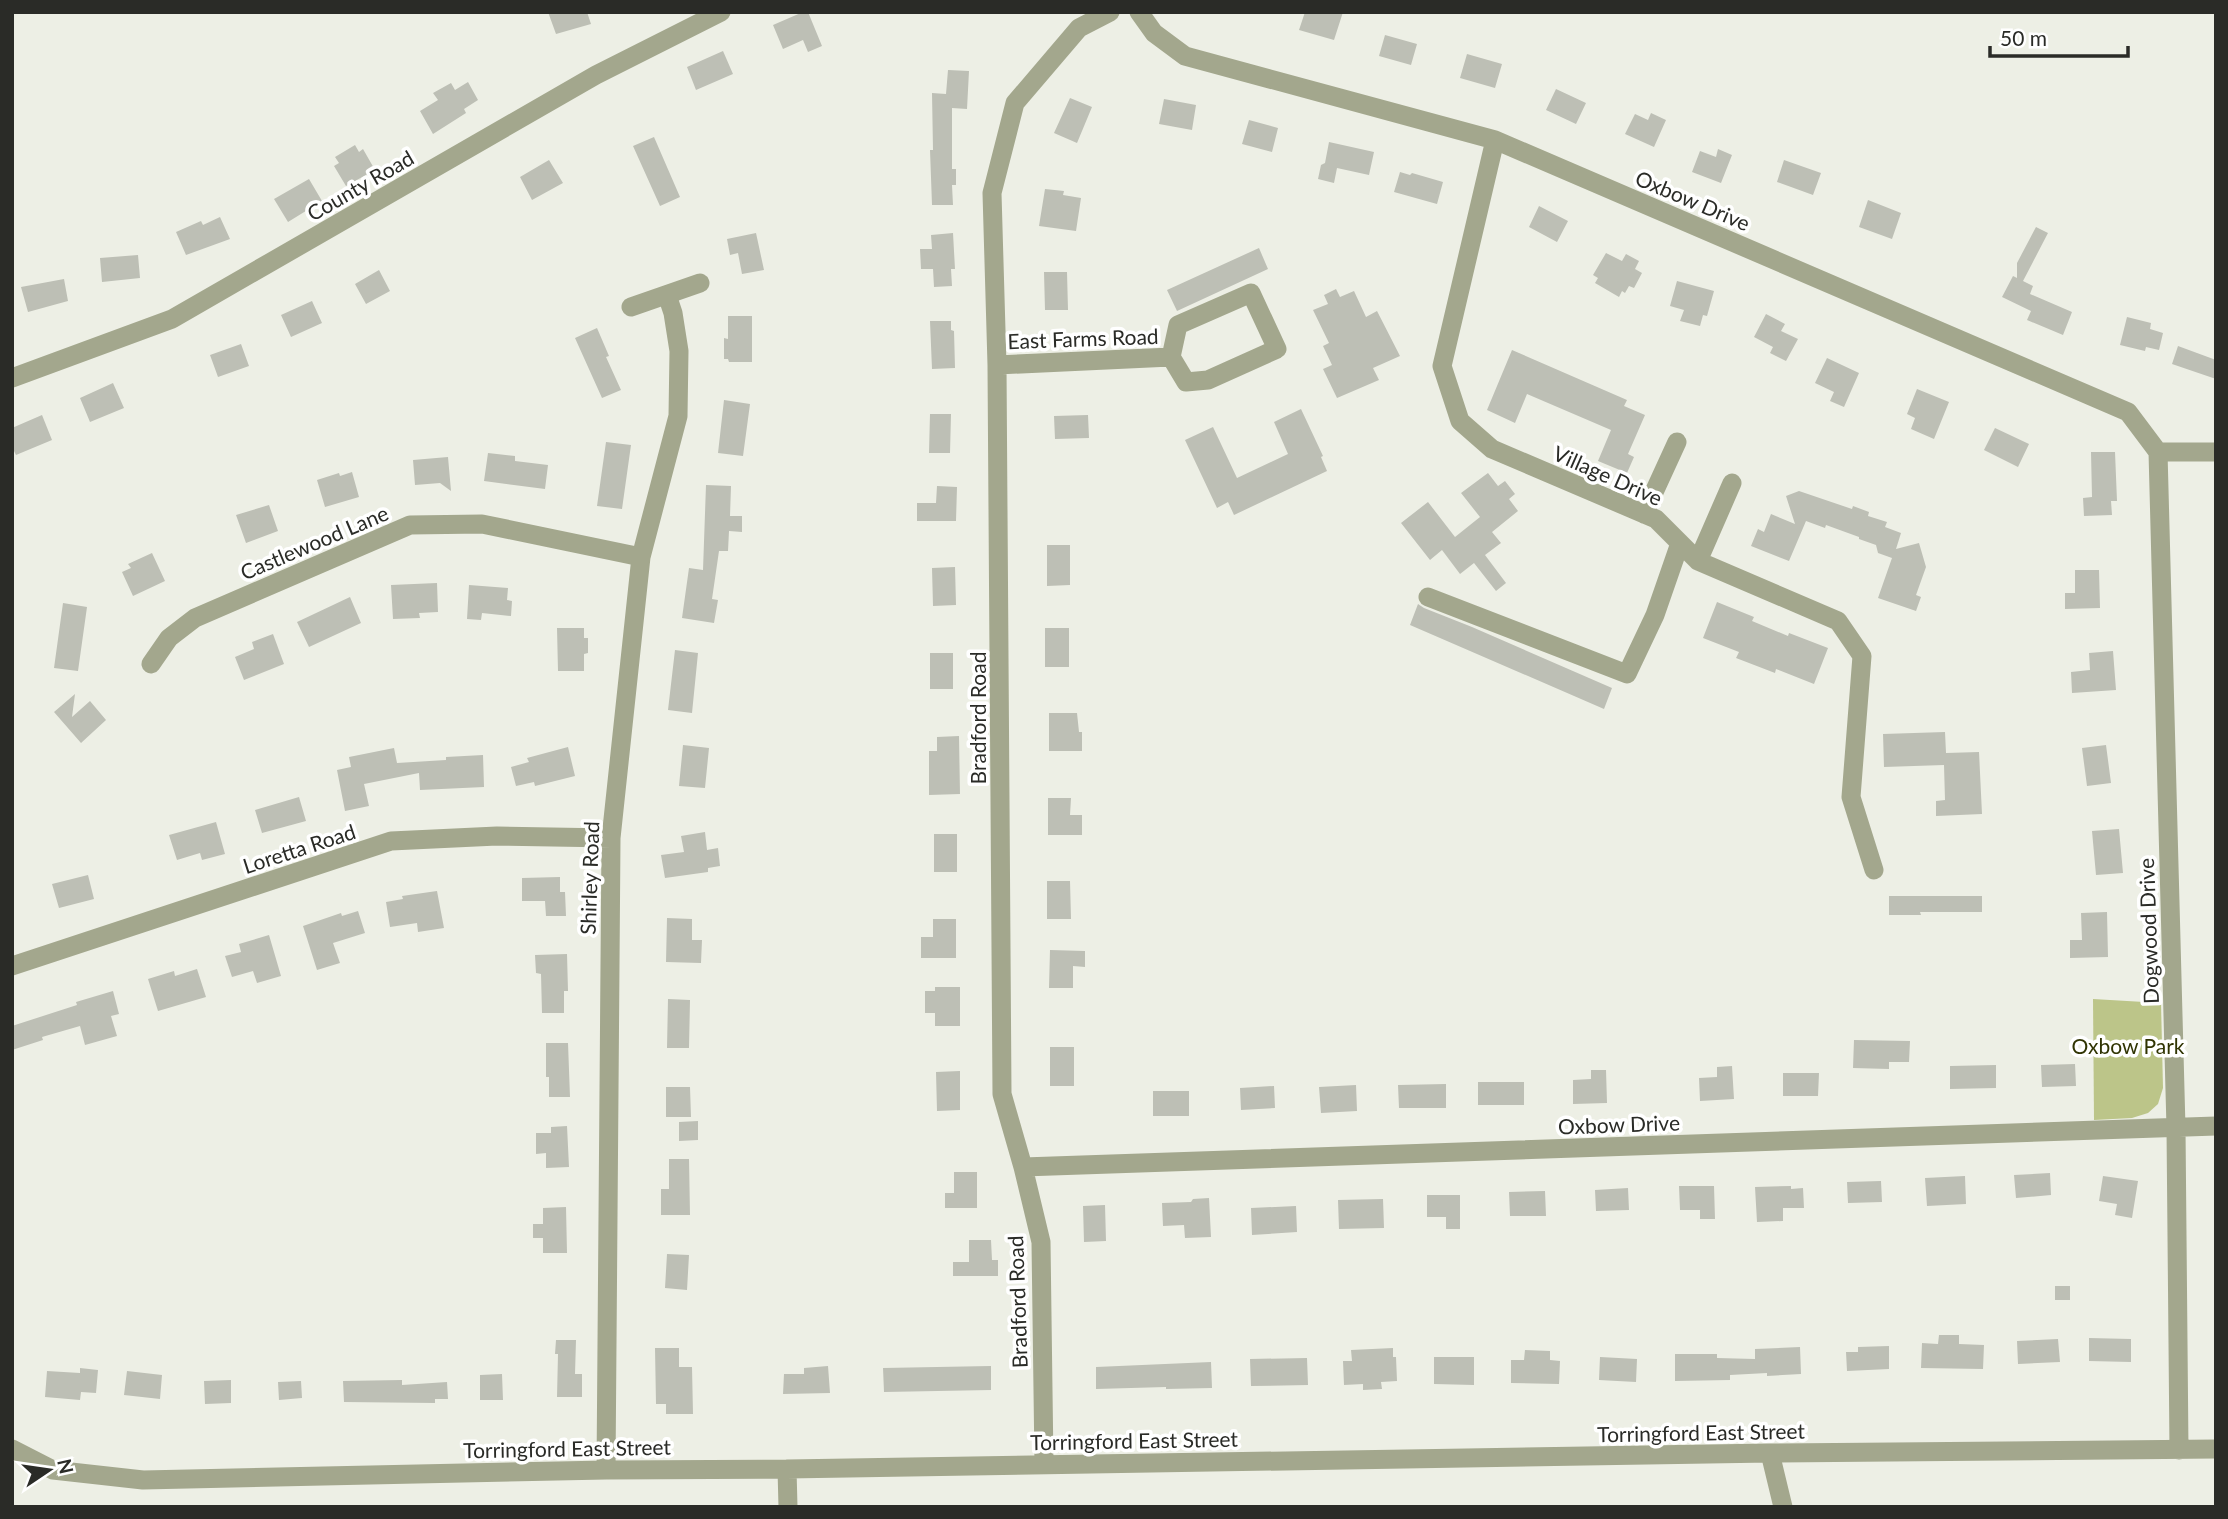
<svg xmlns="http://www.w3.org/2000/svg" width="2228" height="1519" viewBox="0 0 2228 1519" font-family="Lato,sans-serif">
<style>
.green{fill:#bcc589}
.building{fill:#bdbfb5}
.lines{fill:none;stroke-linecap:round;stroke-linejoin:round}
.minor{stroke:#a3a78d;stroke-width:19}
.labels{text-anchor:middle;dominant-baseline:central;stroke-width:7;stroke-linejoin:round;paint-order:stroke}
.street-label{font-size:21px;fill:#2a2b27;stroke:#fff}
.park-label{font-size:21px;fill:#303403;stroke:#fff}
</style>
<rect width="100%" height="100%" fill="#edefe5"/>
<path class="green" d="M2093 999 2161 1003 2163 1088 2158 1104 2148 1113 2132 1118 2094 1120Z"/>
<path class="building" d="M548 12H587L591 24 556 34Z
M803 12H808L822 46 808 52 803 40 783 49 773 25Z
M1305 12H1343L1334 40 1299 30Z
M1385 35 1417 44 1411 65 1379 56Z
M723 51 733 74 696 90 687 67Z
M1467 54 1502 64 1495 88 1460 78Z
M948 70 969 71 967 109 952 108V169H956V185H952L953 205H932L930 150H933L932 93 946 94Z
M468 82 478 100 464 109 466 113 433 134 420 111 438 100 433 93 451 83 455 90Z
M1556 89 1586 103 1576 124 1546 110Z
M1070 98 1092 107 1077 143 1054 133Z
M1164 99 1196 105 1192 130 1159 124Z
M1651 113 1666 120 1654 147 1625 134 1635 114 1648 120Z
M1249 120 1278 128 1272 152 1242 144Z
M654 137 680 197 660 206 633 146Z
M1329 142 1374 152 1369 175 1337 168 1334 183 1318 179 1321 165 1325 163Z
M355 145 359 152 363 149 375 170 346 186 334 166 339 163 335 157Z
M1718 149 1732 155 1721 183 1692 172 1700 151 1716 157Z
M549 160 563 183 532 200 520 177Z
M1784 160 1821 173 1813 195 1777 182Z
M1400 172 1410 175 1412 173 1443 182 1437 204 1394 192Z
M309 179 322 201 288 222 274 199Z
M1045 189 1064 191 1063 195 1081 198 1076 231 1039 226Z
M1868 200 1901 213 1892 239 1859 227Z
M1539 206 1568 221 1557 242 1529 227Z
M220 217 230 239 186 255 176 232 201 221 203 225Z
M2036 227 2048 233 2023 281 2033 286 2030 294 2072 312 2063 335 2027 320 2031 311 2002 297 2013 276 2017 278V263Z
M756 233 764 270 742 274 738 253 730 255 727 239Z
M953 233 955 269H951L952 286 934 287 933 269H921L920 249H932L931 235Z
M1259 248 1268 269 1177 311 1167 290Z
M1606 253 1622 261 1626 254 1639 261 1635 269 1642 273 1634 288 1629 286 1625 293 1622 291 1619 297 1595 283 1598 278 1593 275Z
M138 255 140 278 102 282 100 258Z
M379 270 390 291 366 304 355 284Z
M1044 272H1067L1068 310H1045Z
M64 279 68 301 28 312 21 287Z
M1677 281 1714 291 1707 316 1703 315 1700 326 1680 321 1684 310 1670 306Z
M1336 289 1340 297 1354 291 1366 317 1377 311 1400 356 1373 368 1379 380 1337 398 1323 369 1332 365 1323 346 1329 343 1313 310 1328 304 1324 295Z
M312 301 322 323 291 337 281 315Z
M1766 314 1785 324 1781 331 1798 339 1786 361 1770 353 1773 347 1754 337Z
M728 316H752V362H729L728 359H724V338L728 339Z
M2127 317 2151 323 2150 329 2163 333 2159 350 2146 347 2145 351 2120 345Z
M930 321H951V330L954 331 955 368 932 369Z
M597 328 609 356 606 357 621 390 602 398 575 338Z
M241 344 249 366 218 377 210 355Z
M2178 346 2216 360V379L2172 364Z
M1512 350 1627 400 1624 406 1645 415 1628 454 1634 457 1627 473 1598 461 1611 430 1527 394 1515 423 1487 410Z
M1827 358 1859 373 1844 407 1830 401 1834 392 1815 383Z
M113 383 124 408 90 422 80 398Z
M1917 389 1949 402 1934 439 1911 429 1915 418 1907 414Z
M724 400 750 404 743 456 718 453Z
M1301 409 1323 456 1321 457 1327 471 1234 515 1228 502 1217 508 1185 440 1213 427 1237 478 1288 454 1274 422Z
M930 414H951L950 453H929Z
M42 415 52 440 16 455 12 447V428Z
M1088 415 1089 438 1055 439 1054 416Z
M1995 428 2029 444 2018 467 1984 450Z
M606 442 631 445 622 509 597 506Z
M2091 452H2115L2117 501H2111L2112 515 2084 516 2083 498 2092 497Z
M488 453 515 456V461L548 465 545 489 484 481Z
M448 457 451 491 440 483 415 485 413 460Z
M352 472 359 497 325 507 317 480 339 473 340 476Z
M1488 473 1498 486 1505 481 1515 494 1509 499 1518 511 1492 532 1501 543 1485 555 1506 583 1496 591 1474 563 1460 574 1442 550 1430 560 1401 523 1428 502 1455 537 1480 517 1461 493Z
M706 485 731 486 730 516H742V532L729 531 728 551H719L712 599 718 600 714 623 682 618 689 568 703 570Z
M937 486 957 487 956 521H917V503H936Z
M1799 491 1852 509 1853 506 1869 512 1868 516 1887 522 1885 527 1901 533 1896 549 1919 543 1926 567 1916 595 1921 597 1916 611 1878 598 1892 558 1878 553 1876 545 1859 539V537L1826 525 1825 528 1806 521 1789 561 1751 546 1758 529 1764 532 1771 514 1795 524 1786 496Z
M269 505 278 531 246 543 236 515Z
M1047 545H1070V585L1047 586Z
M152 553 165 581 133 596 122 572 131 568 128 564Z
M955 567 956 605 933 606 932 568Z
M2075 570H2099L2100 608 2065 609V593H2075Z
M437 583 438 612 419 613 420 618 393 619 391 585Z
M469 585 508 588 507 600 512 601 511 616 482 613 481 620 467 619Z
M350 597 361 623 309 647 297 622Z
M1717 602 1754 617 1752 621 1788 636 1789 633 1828 648 1814 684 1776 669 1775 673 1736 658 1739 652 1703 638Z
M63 603 87 607 78 671 54 668Z
M1418 604 1424 608 1472 627 1612 688 1604 709 1410 625Z
M557 628H584V638H588V653L584 654V671H558Z
M1045 628H1069V667H1045Z
M273 634 284 664 244 680 235 657 254 649 252 642Z
M675 650 698 653 692 713 668 710Z
M2113 651 2116 690 2072 693 2071 672 2090 670 2089 653Z
M930 653H953V689H930Z
M75 694 72 717 90 701 106 720 81 743 54 712Z
M1049 713H1077L1079 732H1082V751H1049Z
M1945 732 1946 753 1979 752 1982 814 1936 816V801L1945 800 1944 765 1884 767 1883 734Z
M959 736 960 794 929 795V751H937V737Z
M683 745 709 748 705 788 679 786Z
M2106 745 2111 783 2087 786 2082 748Z
M568 747 575 776 535 786 534 782 516 786 511 767 529 762 527 758Z
M394 748 397 763 446 760V757L483 755 484 787 420 790 419 773 364 784 369 806 345 811 337 770 351 767 349 757Z
M299 797 306 821 262 833 255 810Z
M1048 798H1071L1070 815H1082V835H1048Z
M216 822 225 854 202 860 200 853 177 860 169 835Z
M2119 829 2123 873 2096 875 2092 831Z
M705 832 707 850 718 848 720 866 708 868V872L665 878 661 855 684 852 681 836Z
M934 834H957V872H934Z
M88 875 94 899 59 908 52 884Z
M560 877V892H565L566 916H546L545 901H522V878Z
M1047 881H1070L1071 919H1047Z
M437 891 444 928 418 932 417 923 390 927 386 902 403 899 402 896Z
M1889 896H1982V912H1920L1921 915H1889Z
M358 911 365 933 333 943 340 963 317 970 303 926 341 913 342 916Z
M2107 912 2108 957 2070 958V940H2082L2081 913Z
M667 918 692 919V940H702L701 963 666 962Z
M933 919H956V958H921V937H933Z
M269 935 281 976 257 983 253 971 232 977 225 956 241 952 239 944Z
M1050 950 1085 951V967L1073 966V988H1049Z
M567 954 568 991H564V1013H542L541 974 536 973 535 955Z
M197 969 206 997 158 1011 148 979 174 971 175 976Z
M935 987H960V1026H935V1013H925V991H935Z
M113 991 119 1014 111 1016 117 1036 85 1045 80 1026 42 1037 43 1040 12 1050V1026L77 1005 76 1002Z
M668 999 690 1000 689 1048H667Z
M1854 1040 1910 1041 1909 1062H1889V1069L1853 1068Z
M546 1043H568L570 1097H549V1077H546Z
M1050 1047H1074V1086H1050Z
M2075 1064 2076 1086 2042 1087 2041 1065Z
M1996 1065V1088L1950 1089V1066Z
M1732 1066 1734 1099 1700 1101 1699 1078 1717 1077V1067Z
M1591 1070H1606L1607 1103 1573 1104V1080L1591 1079Z
M960 1071V1110L937 1111 936 1072Z
M1783 1073H1819L1818 1096H1783Z
M1478 1082H1524V1105H1478Z
M1446 1084V1108H1399L1398 1085Z
M1356 1085 1357 1111 1321 1113 1319 1087Z
M1274 1086 1275 1108 1241 1110 1240 1088Z
M666 1087H690L691 1117H666Z
M1153 1091H1189V1116H1153Z
M698 1121V1140L679 1141V1122Z
M567 1126 569 1167 546 1168V1153L536 1154V1133H551V1127Z
M669 1159H689L690 1215H661V1189H669Z
M954 1172H977V1208H945V1193H954Z
M2050 1173 2051 1195 2016 1198 2014 1175Z
M1965 1176 1966 1204 1927 1206 1925 1178Z
M2103 1176 2138 1181 2132 1218 2115 1215 2117 1204 2099 1201Z
M1881 1181 1882 1202 1848 1203 1847 1182Z
M1679 1186H1714L1715 1219H1700V1210H1680Z
M1791 1186V1189L1803 1188 1804 1208H1783V1221L1757 1222 1755 1187Z
M1628 1188 1629 1210 1596 1211 1595 1190Z
M1545 1191 1546 1216H1510L1509 1192Z
M1427 1195H1460V1229H1446V1217H1427Z
M1209 1198 1211 1237 1185 1238 1184 1225 1163 1226 1162 1203 1191 1202 1193 1199Z
M1383 1199 1384 1228 1339 1229 1338 1200Z
M1105 1205 1106 1241 1084 1242 1083 1206Z
M1296 1206 1297 1232 1252 1235 1251 1208Z
M566 1207 567 1253H543V1238H533V1224H543V1208Z
M969 1240H991L992 1260H998V1276H953V1262H969Z
M667 1254 689 1255 687 1290 665 1288Z
M2055 1286H2070V1300H2055Z
M1939 1335H1959V1344L1984 1345 1983 1369 1921 1368 1922 1343 1938 1344Z
M2089 1338 2131 1339V1362L2089 1361Z
M2058 1339 2060 1362 2018 1364 2017 1341Z
M556 1340H576L575 1374H582V1397H557L558 1354H555Z
M1889 1346V1369L1847 1371 1846 1352H1858V1347Z
M1800 1347 1801 1374 1767 1376V1373L1730 1375V1380L1675 1381V1354H1717V1358L1755 1359V1349Z
M655 1348H679V1367H692L693 1414H666V1404H656Z
M1393 1348V1357H1396L1397 1381 1381 1382 1382 1389 1363 1390V1384L1344 1385 1343 1361H1352L1351 1350Z
M1525 1350 1550 1351V1360L1560 1361 1559 1384 1511 1383V1360H1524Z
M1434 1357H1474V1385L1434 1384Z
M1600 1357 1637 1359 1636 1382 1599 1380Z
M1307 1358 1308 1385 1251 1386 1250 1359Z
M1211 1362 1212 1388 1166 1389V1387L1096 1389V1367Z
M828 1366 830 1393 783 1394 784 1374H804V1368Z
M991 1366V1390L884 1392 883 1368Z
M80 1368 98 1370 96 1393 81 1392 80 1400 45 1397 47 1371 80 1373Z
M127 1371 162 1375 160 1399 124 1395Z
M502 1374 503 1400H480V1375Z
M231 1380V1403L205 1404 204 1381Z
M402 1380V1385L447 1382 448 1399H435V1403L344 1402 343 1381Z
M301 1381 302 1398 279 1400 278 1382Z"/>
<g class="lines">
<path class="minor" d="M1139 12 1154 33 1185 56 1495 140 2128 412 2158 452H2216
M1495 140 1442 366 1460 421 1492 449 1656 519 1698 561 1838 621 1862 656 1851 797 1874 870
M1251 293 1277 349 1208 380 1186 382 1171 357 1178 325Z
M631 307 700 283
M997 365 1171 357
M12 378 172 319 596 75 721 12
M2158 452 2176 1128 2179 1450
M1644 514 1677 442
M1698 561 1732 483
M1428 597 1627 674 1655 615 1680 543
M151 664 169 638 195 618 410 525 482 524 641 557
M12 966 391 841 497 836 611 838
M1023 1167 2216 1126
M12 1449 53 1470 143 1480 606 1470 787 1469 1770 1453 2216 1449
M1770 1453 1783 1507
M1044 1464 1041 1242 1023 1167 1002 1094 997 365 992 193 1015 103 1079 28 1110 12
M787 1469 788 1507
M606 1470 611 838 641 557 678 416 679 351 673 313 667 295"/>
</g>
<g class="labels">
<g class="street-label">
<text transform="translate(360 185) rotate(-30)">County Road</text>
<text transform="translate(1693 200) rotate(23)">Oxbow Drive</text>
<text transform="translate(1083 338) rotate(-2)">East Farms Road</text>
<text transform="translate(1608 475) rotate(24)">Village Drive</text>
<text transform="translate(314 542) rotate(-23)">Castlewood Lane</text>
<text transform="translate(977 718) rotate(-90)">Bradford Road</text>
<text transform="translate(299 848) rotate(-18)">Loretta Road</text>
<text transform="translate(589 878) rotate(-88)">Shirley Road</text>
<text transform="translate(2148 931) rotate(-92)">Dogwood Drive</text>
<text transform="translate(1619 1124) rotate(-2)">Oxbow Drive</text>
<text transform="translate(1017 1302) rotate(-92)">Bradford Road</text>
<text transform="translate(1701 1432) rotate(-1)">Torringford East Street</text>
<text transform="translate(1134 1440) rotate(-1)">Torringford East Street</text>
<text transform="translate(567 1448) rotate(-1)">Torringford East Street</text>
</g>
<g class="park-label">
<text x="2128" y="1045">Oxbow Park</text>
</g>
</g>
<rect width="2228" height="1519" fill="none" stroke="#2a2b27" stroke-width="28"/>
<g transform="translate(49 1470) rotate(77)" stroke="#ffffff" stroke-width="5" paint-order="stroke">
<path d="M0-5L12 26L0 18L-12 26Z" fill="#2a2b27"/>
<text y="-10" font-size="19" font-weight="bold" text-anchor="middle" fill="#2a2b27">N</text>
</g>
<path d="M1990 46v10h138v-10" fill="none" stroke="#2a2b27" stroke-width="3.5"/>
<text x="2000" y="46" font-size="21" fill="#2a2b27" stroke="#ffffff" stroke-width="5" paint-order="stroke">50 m</text>
</svg>
